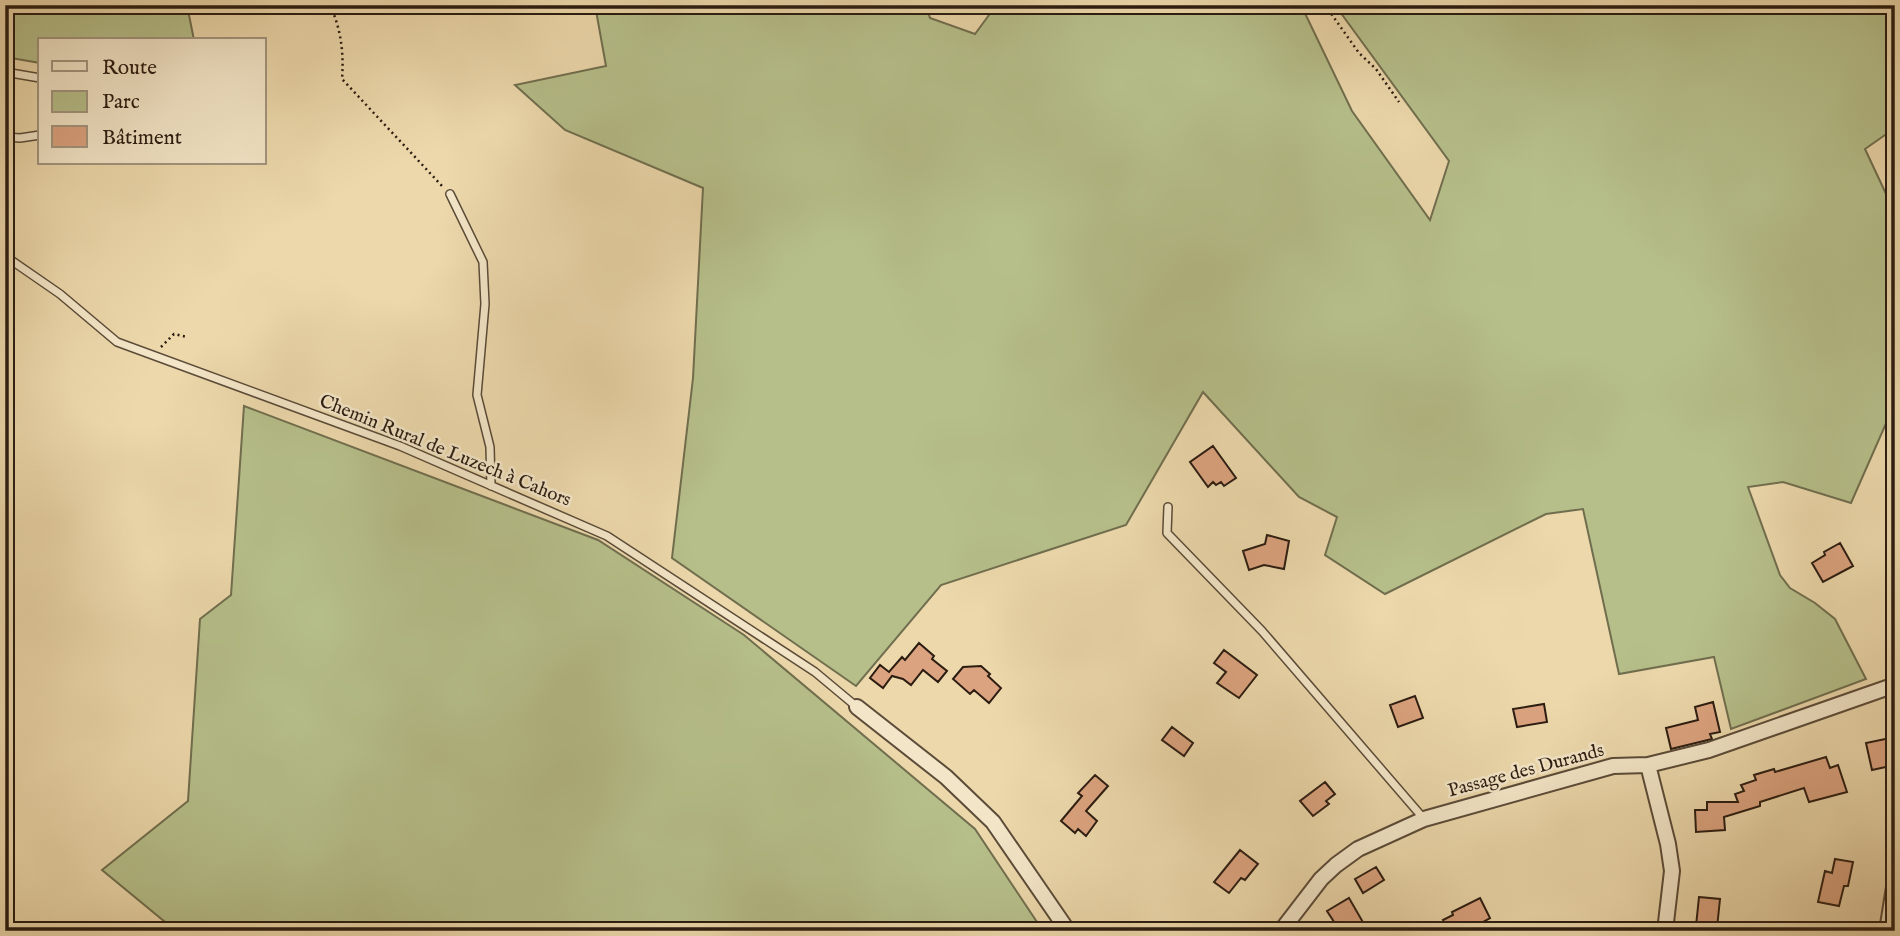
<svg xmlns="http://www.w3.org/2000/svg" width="1900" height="936" viewBox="0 0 1900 936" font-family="'IM FELL English',serif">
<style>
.green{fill:#b6bf8a;stroke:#706e4e;stroke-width:2}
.building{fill:#dba37f;stroke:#2b1c11;stroke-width:2}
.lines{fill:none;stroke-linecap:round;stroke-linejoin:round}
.lane-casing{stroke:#5b4b38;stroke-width:10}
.street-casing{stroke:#5b4b38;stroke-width:18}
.path{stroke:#2b1c11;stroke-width:2.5;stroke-dasharray:2 3.5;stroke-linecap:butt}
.lane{stroke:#f3e6c8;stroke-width:7}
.street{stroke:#f3e6c8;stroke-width:14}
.labels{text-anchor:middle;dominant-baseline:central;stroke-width:5;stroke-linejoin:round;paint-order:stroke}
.street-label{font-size:19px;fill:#2b1c11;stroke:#f3e6c8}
</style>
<rect width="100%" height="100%" fill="#ecd8ab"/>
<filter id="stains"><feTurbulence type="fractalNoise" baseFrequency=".00286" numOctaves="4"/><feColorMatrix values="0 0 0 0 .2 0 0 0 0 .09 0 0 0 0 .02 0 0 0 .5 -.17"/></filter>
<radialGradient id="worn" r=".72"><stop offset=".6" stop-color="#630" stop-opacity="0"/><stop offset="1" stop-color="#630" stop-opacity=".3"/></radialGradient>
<path class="green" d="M5 5H187L194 40H40V63L5 57Z
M595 5H926L930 18 975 34 989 15V5H1301L1352 111 1430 220 1449 161 1335 5H1895V128L1865 149 1895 213V403L1851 503 1783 482 1748 487 1780 575 1790 588 1815 603 1835 619 1866 679 1731 729 1714 657 1619 674 1583 509 1546 514 1385 594 1325 555 1337 517 1299 497 1203 392 1126 525 941 585 856 686 672 558 693 378 703 188 565 130 515 85 606 66Z
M244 406 598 540 744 635 975 829 1043 931H176L102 870 188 801 200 619 231 595Z"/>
<path class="building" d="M1213 446 1236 478 1224 486 1221 482 1216 485 1213 482 1208 487 1190 462Z
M1267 535 1289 541 1284 569 1264 565 1249 570 1243 551 1265 544Z
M1840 543 1853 566 1823 582 1812 563 1825 555 1824 552Z
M919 643 934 656 932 659 947 671 938 682 923 670 911 685 903 679 892 676 883 688 870 678 880 665 889 672 902 657 905 660Z
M1224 650 1257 675 1239 698 1217 683 1226 672 1214 663Z
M981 666 990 674 988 676 1001 688 989 703 974 690 970 694 953 679 963 667Z
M1415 696 1423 718 1398 727 1390 705Z
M1713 702 1720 732 1710 734 1712 739 1671 749 1666 728 1698 720 1695 707Z
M1544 704 1547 722 1517 727 1513 709Z
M1172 727 1193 743 1184 756 1162 740Z
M1895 737V765L1872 770 1866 743Z
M1826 757 1830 768 1838 765 1847 792 1809 802 1804 788 1760 802V806L1724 817 1725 830 1696 832 1695 810H1707V802H1738L1735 794 1744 791 1741 785 1756 780 1754 775 1774 769 1775 772Z
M1095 775 1108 786 1086 811 1097 821 1086 836 1078 829 1075 833 1061 821 1082 796 1078 793Z
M1325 782 1335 794 1326 801 1329 804 1313 816 1300 801Z
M1240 850 1258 864 1245 880 1241 878 1229 893 1214 882Z
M1835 859 1853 862 1848 886H1844L1839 906 1818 902 1825 871 1832 873Z
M1376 867 1384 880 1363 893 1355 879Z
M1699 897 1720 899 1717 928 1696 926Z
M1349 898 1368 931H1340L1327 911Z
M1480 898 1490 918 1467 931H1449L1443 920 1453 915 1452 912Z"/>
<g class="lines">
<g class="lane-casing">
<path id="lane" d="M5 72 40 78
M5 137 20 138 40 135
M450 194 483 262 485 304 477 395 490 447 491 486
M5 256 60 294 117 342 400 446 607 536 815 672 857 707
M1168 507 1167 533 1262 631 1424 819"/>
</g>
<g class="street-casing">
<path id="street" d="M857 707 946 777 993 822 1068 931
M1648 765 1668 844 1672 871 1665 931
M1281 931 1321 879 1336 865 1358 849 1424 819 1613 766 1648 765 1709 750 1895 685
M1887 931 1895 881"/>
</g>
<path class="path" d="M330 5C341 29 344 53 342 79L443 187
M1325 5 1359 53 1376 69 1399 102
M161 347 174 334 187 337
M5 918 12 931"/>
<use href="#lane" class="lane"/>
<use href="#street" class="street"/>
</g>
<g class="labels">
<g class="street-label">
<text transform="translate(445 451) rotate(22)">Chemin Rural de Luzech à Cahors</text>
<text transform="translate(1526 771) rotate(-15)">Passage des Durands</text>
</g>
</g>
<rect width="1900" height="936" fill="none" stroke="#ecd8ab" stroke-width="28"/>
<rect x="7" y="7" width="1886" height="922" fill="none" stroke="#2b1c11" stroke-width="3.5"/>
<rect x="14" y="14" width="1872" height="908" fill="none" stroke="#2b1c11" stroke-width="2"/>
<rect x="38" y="38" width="228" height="126" fill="#f3e6c8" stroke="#a3957f" stroke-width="2"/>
<rect x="52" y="61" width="35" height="10" fill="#f3e6c8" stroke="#a3957f" stroke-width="2"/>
<text x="102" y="74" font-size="21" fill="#2b1c11">Route</text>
<rect x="52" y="91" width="35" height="21" fill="#b6bf8a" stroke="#a3957f" stroke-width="2"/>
<text x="102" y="108" font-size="21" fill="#2b1c11">Parc</text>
<rect x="52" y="126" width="35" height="21" fill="#dba37f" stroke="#a3957f" stroke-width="2"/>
<text x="102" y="144" font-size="21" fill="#2b1c11">Bâtiment</text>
<rect width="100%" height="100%" filter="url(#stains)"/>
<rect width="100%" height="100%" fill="url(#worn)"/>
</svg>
